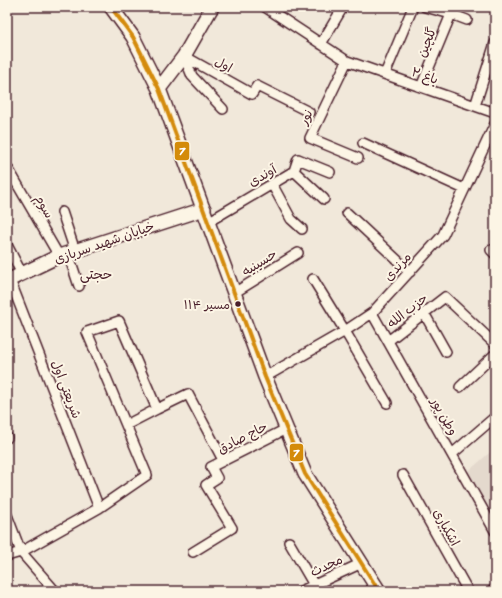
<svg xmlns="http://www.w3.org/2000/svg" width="502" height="598" font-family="Sriracha,'Playpen Sans Arabic',sans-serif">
  <rect width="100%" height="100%" fill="#f1e8da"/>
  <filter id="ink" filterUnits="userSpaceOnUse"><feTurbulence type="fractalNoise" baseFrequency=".025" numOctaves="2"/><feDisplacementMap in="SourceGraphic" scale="8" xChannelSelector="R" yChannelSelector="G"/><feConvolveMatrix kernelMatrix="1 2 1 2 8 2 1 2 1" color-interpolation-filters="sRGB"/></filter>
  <g filter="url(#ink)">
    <path fill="#e4d9cd" d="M495 448V524L464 475Z"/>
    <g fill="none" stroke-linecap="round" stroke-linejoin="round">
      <g stroke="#4a1f2b" stroke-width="12">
        <path id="street" d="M265 7 347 61 495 113
          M425 7 451 14 467 20
          M321 44 343 7
          M184 56 252 94 257 86 309 112
          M184 56 192 76 223 109
          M347 61 310 138 358 158
          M385 74 413 7
          M421 87 454 7
          M475 106 495 43
          M363 143 464 189
          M9 170 59 256
          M294 171 298 159 330 172
          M272 184 291 219 302 229
          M62 212 75 251
          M347 213 410 272
          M208 222 294 171 324 199
          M7 245 22 274
          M491 250 495 254
          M68 253 79 286
          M313 279 345 331 387 403
          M10 280 99 508
          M234 293 298 253
          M372 313 495 531
          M424 313 446 352
          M388 341 445 297 495 344
          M265 377 345 331 372 313 443 235 495 124
          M460 387 495 354
          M126 425 157 409
          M7 437V438
          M452 454 495 417
          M403 475 468 591
          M7 515 21 552 55 591
          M289 542 314 585
          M193 552 232 528 206 485 217 478 211 467 286 429
          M7 556 21 552 99 508 147 475 87 332 119 321 157 409 188 394 223 460
          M301 591 362 563
          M492 591 495 589"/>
      </g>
      <g stroke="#4a1f2b" stroke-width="16">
        <path id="secondary" d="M111 7 133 37 159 89 265 377 305 474 379 591
          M159 89 184 56 212 7
          M7 281 59 256 204 209"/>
      </g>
      <use href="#street" stroke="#fcf5e5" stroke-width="9"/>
      <use href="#secondary" stroke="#fcf5e5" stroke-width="13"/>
      <g stroke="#fcf5e5" stroke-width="7">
        <path id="bus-1" d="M111 7 133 37 159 89 265 377 305 474 379 591"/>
      </g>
      <use href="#bus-1" stroke="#d48b09" stroke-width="4"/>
    </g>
  </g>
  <circle fill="#4a1f2b" stroke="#fcf5e5" stroke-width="1.5" cx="238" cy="304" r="3.5"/>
  <g text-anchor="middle" stroke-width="4" stroke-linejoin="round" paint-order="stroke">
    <g font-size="12" fill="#4a1f2b" stroke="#fcf5e5" text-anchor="end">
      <text x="230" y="309">مسیر ۱۱۴</text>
    </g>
    <g font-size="13" fill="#4a1f2b" stroke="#fcf5e5">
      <text transform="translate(426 42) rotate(-68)" y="5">گلچین</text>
      <text transform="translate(224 64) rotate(29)" y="5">اول</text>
      <text transform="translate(425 75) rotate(19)" y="5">باغ ۲</text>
      <text transform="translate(305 117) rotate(-64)" y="5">نور</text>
      <text transform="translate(262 175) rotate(-30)" y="5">آوندی</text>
      <text transform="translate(45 206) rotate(60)" y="5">سوم</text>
      <text transform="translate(104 242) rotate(-19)" y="5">خیابان شهید سربازی</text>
      <text transform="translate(259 262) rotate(-32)" y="5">حسینیه</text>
      <text transform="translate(397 266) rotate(-48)" y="5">مرندی</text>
      <text transform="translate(407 310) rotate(-38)" y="5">حزب الله</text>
      <text transform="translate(67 389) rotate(69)" y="5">شریعتی اول</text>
      <text transform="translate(445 416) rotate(61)" y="5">وطن پور</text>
      <text transform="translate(242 437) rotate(-27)" y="5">حاج صادق</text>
      <text transform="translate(447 527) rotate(61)" y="5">اشکباری</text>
      <text transform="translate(326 565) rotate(-25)" y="5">محدث</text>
    </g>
    <g font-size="14" fill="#4a1f2b" stroke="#fcf5e5">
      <text x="96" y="279">حجتی</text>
    </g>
  </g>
  <g stroke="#fcf5e5" stroke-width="1.5">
    <rect x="174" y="141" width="16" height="20" rx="4" fill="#d48b09"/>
    <rect x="289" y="443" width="15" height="19" rx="4" fill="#d48b09"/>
  </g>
  <g font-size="11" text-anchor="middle" font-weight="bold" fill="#fff">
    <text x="182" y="155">7</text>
    <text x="296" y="457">7</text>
  </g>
  <rect width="502" height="598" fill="none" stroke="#fcf5e5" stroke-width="24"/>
  <rect x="12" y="12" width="478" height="574" fill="none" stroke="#4a1f2b" stroke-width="1.5" filter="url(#ink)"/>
</svg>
